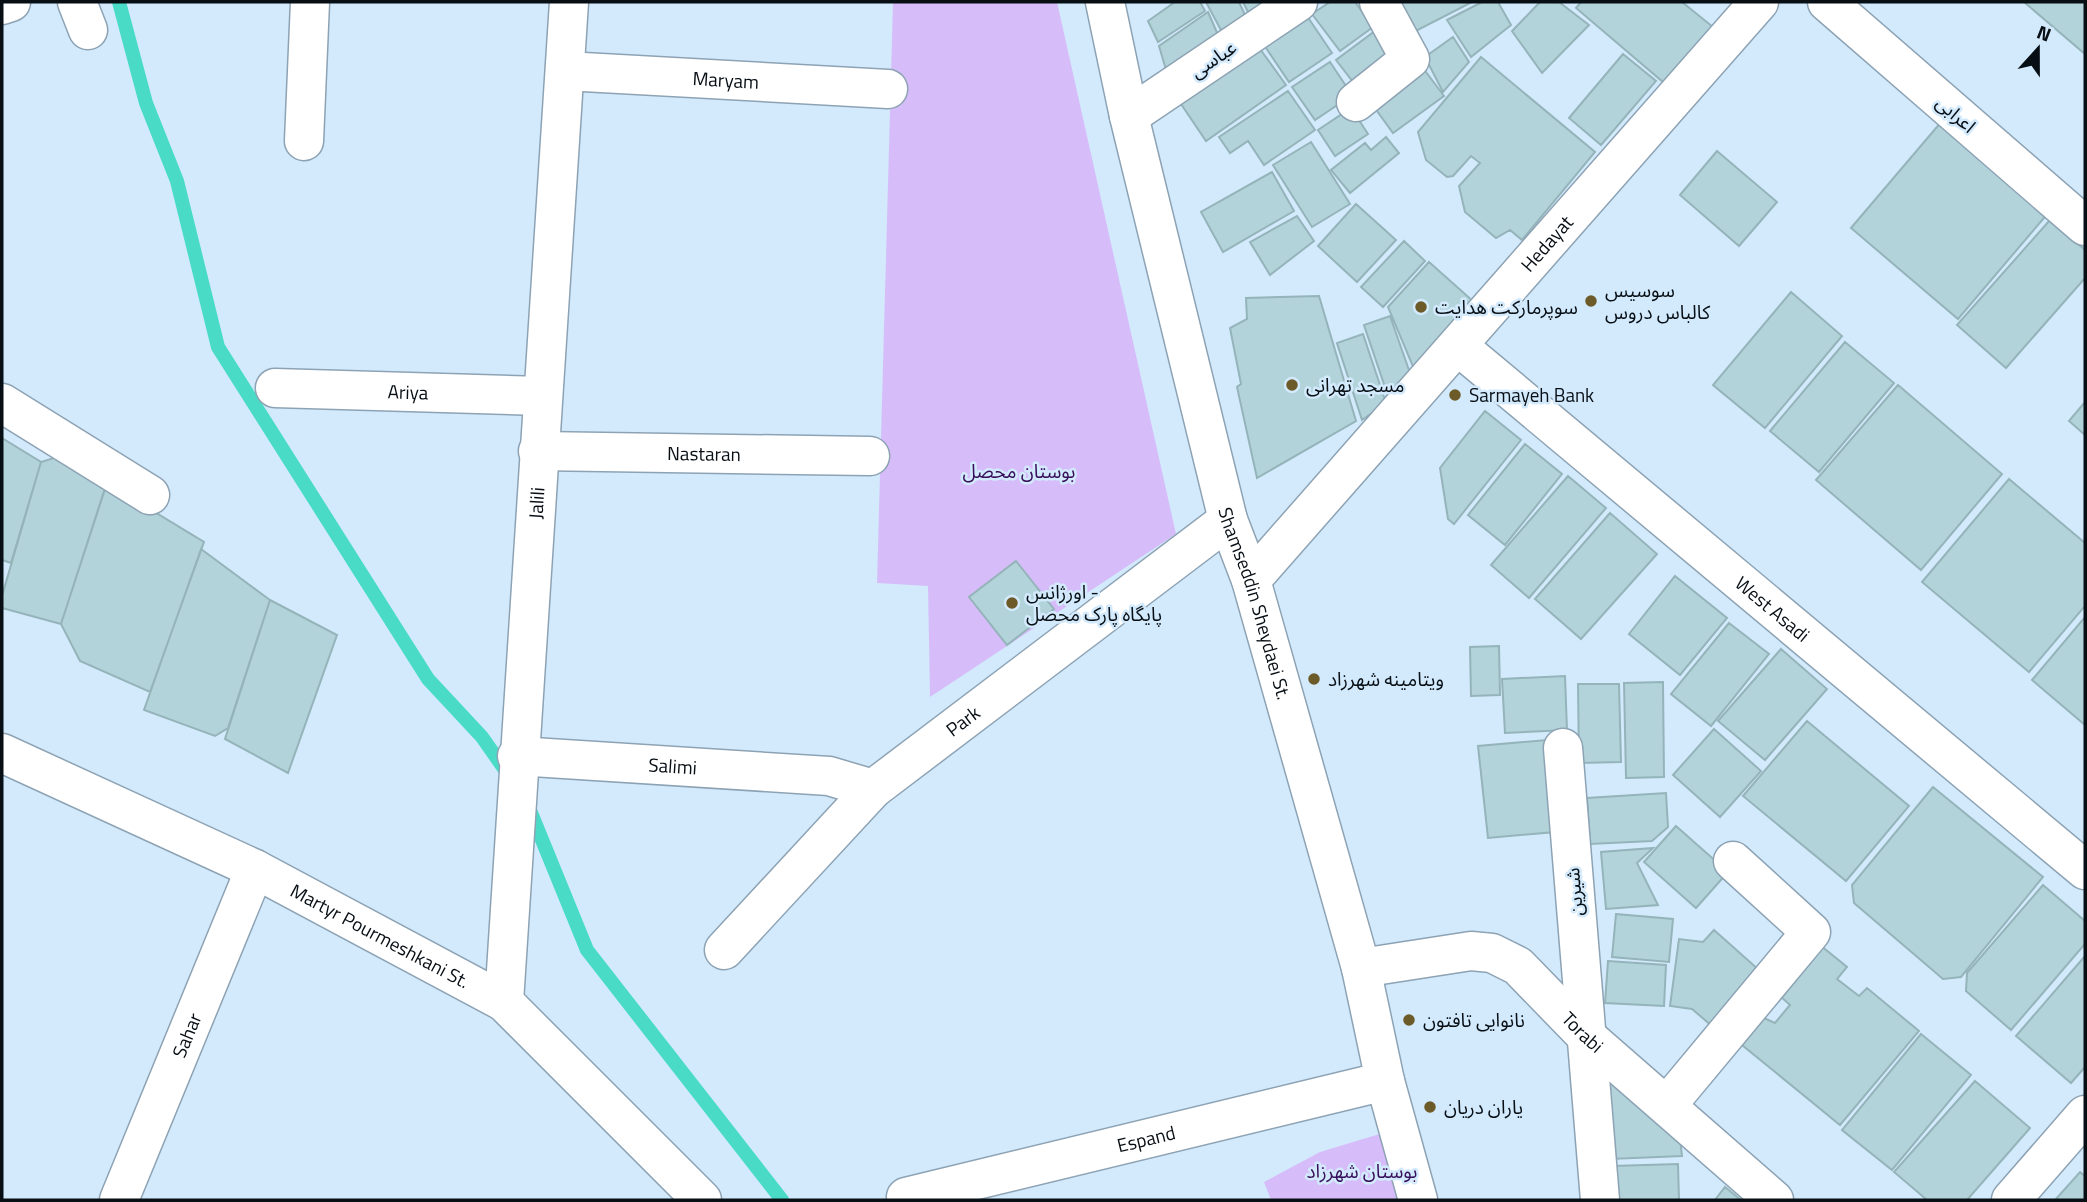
<svg xmlns="http://www.w3.org/2000/svg" width="2087" height="1202" font-family="'Titillium Web','Noto Sans Arabic',sans-serif">
  <rect width="100%" height="100%" fill="#d3eafd"/>
  <path fill="#d6bdf9" d="M893 2H1057L1176 534 930 697 928 586 877 583Z
    M1383 1133 1400 1200H1271L1264 1182 1320 1152Z"/>
  <g fill="none" stroke-linecap="round" stroke-linejoin="round">
    <path stroke="#49dbc6" stroke-width="14" d="M119 2 146 103 177 181 218 347 428 679 482 737 510 777
      M527 803 587 950 782 1200"/>
  </g>
  <path fill="#b3d3da" stroke="#94b4ba" stroke-width="2" d="M1175 2H1200L1205 11 1158 42 1148 21Z
    M1206 2H1239L1245 15 1222 32Z
    M1243 2H1264L1248 12Z
    M1330 2H1355L1373 27 1340 51 1312 14Z
    M1396 2H1472L1412 33Z
    M1482 2H1498L1511 25 1471 57 1447 20Z
    M1540 2H1559L1589 25 1542 73 1512 31Z
    M1581 2H1682L1713 27 1663 82 1576 8Z
    M2024 2H2085V54Z
    M1208 12 1218 35 1166 70 1159 46Z
    M1307 16 1332 53 1289 82 1264 45Z
    M1375 31 1396 58 1357 87 1336 60Z
    M1453 37 1469 62 1443 92 1425 57Z
    M1258 46 1286 85 1206 141 1179 101Z
    M1623 54 1656 81 1601 145 1569 118Z
    M1481 57 1595 152 1522 240 1510 230 1496 238 1465 212 1459 186 1480 163 1471 156 1453 176 1447 177 1426 160 1418 132Z
    M1330 62 1352 95 1315 120 1292 87Z
    M1420 64 1444 96 1393 133 1369 100Z
    M1288 91 1315 130 1264 165 1248 141 1230 153 1219 137Z
    M1351 108 1368 134 1335 156 1318 130Z
    M1942 121 2049 212 1958 319 1851 228Z
    M1386 137 1399 153 1350 193 1331 170 1365 143 1371 150Z
    M1311 142 1350 204 1312 227 1273 165Z
    M1717 151 1777 202 1739 246 1680 195Z
    M1272 172 1294 211 1223 252 1201 212Z
    M1356 204 1396 240 1357 282 1318 246Z
    M1297 216 1314 241 1270 275 1250 242Z
    M2050 220 2085 250V278L2006 368 1957 325Z
    M1404 241 1425 261 1383 307 1361 287Z
    M1429 262 1474 302 1414 369 1388 307Z
    M1791 292 1842 336 1765 428 1713 385Z
    M1319 296 1356 421 1257 478 1237 387 1241 384 1230 328 1247 319 1246 298Z
    M1390 316 1410 373 1389 399 1364 325Z
    M1363 334 1386 403 1362 420 1337 343Z
    M1845 342 1894 383 1819 472 1770 431Z
    M1898 385 2002 474 1921 570 1816 480Z
    M2085 402V435L2069 421Z
    M1485 411 1521 440 1454 524 1448 519 1440 468Z
    M2 438 41 462 11 563 2 560Z
    M1525 444 1562 474 1505 545 1468 515Z
    M57 457 105 488 61 624 2 608V596L41 462Z
    M1568 476 1606 508 1529 598 1491 565Z
    M2009 479 2085 543V606L2029 672 1922 582Z
    M107 483 204 542 150 692 80 661 61 624Z
    M1610 513 1657 554 1581 639 1535 599Z
    M201 549 270 600 228 728 215 736 144 710Z
    M1016 561 1054 609 1007 645 969 597Z
    M1675 576 1727 618 1680 675 1629 634Z
    M270 600 337 635 288 773 225 739Z
    M2085 617V725L2032 680Z
    M1729 623 1769 654 1711 726 1671 694Z
    M1499 646 1500 695 1471 696 1470 647Z
    M1781 649 1827 689 1765 760 1718 721Z
    M1565 676 1567 730 1505 733 1502 679Z
    M1663 682 1664 777 1626 778 1624 683Z
    M1578 684H1619L1621 762 1579 763Z
    M1807 721 1909 806 1846 881 1743 796Z
    M1714 729 1761 771 1720 817 1673 775Z
    M1547 740 1555 832 1488 838 1478 746Z
    M1933 787 2043 877 1961 977 1943 979 1854 903 1852 885Z
    M1666 793 1668 827 1652 841 1590 844 1587 798Z
    M1676 826 1728 872 1696 908 1644 862Z
    M1653 848 1637 863 1658 905 1606 909 1601 852Z
    M2043 885 2085 921V944L2011 1030 1966 991 1967 973Z
    M1616 914 1673 919 1669 962 1612 957Z
    M1714 930 1768 978 1719 1032 1692 1009 1670 1006 1679 939 1703 942Z
    M1820 945 1847 967 1837 979 1859 996 1867 988 1919 1031 1840 1125 1742 1045 1764 1018 1775 1023 1790 1005 1779 995Z
    M2085 956V1067L2071 1083 2016 1036Z
    M1608 961 1666 965 1664 1006 1605 1003Z
    M1921 1034 1971 1075 1892 1170 1842 1130Z
    M1606 1076 1680 1139 1682 1156 1610 1159Z
    M1975 1081 2030 1128 1967 1200H1927L1894 1172Z
    M1678 1164 1679 1200H1613L1612 1166Z
    M2080 1172 2085 1176V1200H2055Z
    M1725 1187 1741 1200H1715Z"/>
  <g fill="none" stroke-linecap="round" stroke-linejoin="round">
    <g stroke="#8da3b4" stroke-width="41">
      <g id="minor">
        <path d="M77 2 88 30"/>
        <path id="s1" d="M1105 2 1129 116 1228 520 1251 580 1361 968 1385 1081 1418 1200"/>
        <path d="M1827 2 2085 226"/>
        <path d="M2 5 11 2"/>
        <path id="s2" d="M565 71 888 89"/>
        <path d="M1356 102 1410 59 1379 2"/>
        <path d="M1129 116 1298 2"/>
        <path d="M304 141 310 2"/>
        <path id="s3" d="M1458 346 2085 870"/>
        <path id="s4" d="M275 388 542 396"/>
        <path d="M2 403 150 495"/>
        <path id="s5" d="M538 451 870 456"/>
        <path id="s6" d="M1251 580 1759 2"/>
        <path d="M1563 748 1600 1200"/>
        <path id="s7" d="M2 753 255 869 504 1002 702 1200"/>
        <path id="s8" d="M517 756 829 776 873 789"/>
        <path id="s9" d="M724 950 873 789 1228 520"/>
        <path id="s10" d="M1361 968 1471 951 1492 953 1518 966 1586 1036 1774 1200"/>
        <path id="s11" d="M504 1002 569 2"/>
        <path d="M1667 1105 1811 932 1733 861"/>
        <path id="s12" d="M906 1197 1385 1081"/>
        <path id="s13" d="M119 1200 255 869"/>
        <path d="M2011 1200 2085 1115"/>
      </g>
    </g>
    <use href="#minor" stroke="#fff" stroke-width="38"/>
  </g>
  <g fill="#6c5a28" stroke="#d3eafd" stroke-width="2.5">
    <circle cx="1591" cy="301" r="7"/>
    <circle cx="1421" cy="307" r="7"/>
    <circle cx="1292" cy="385" r="7"/>
    <circle cx="1455" cy="395" r="7"/>
    <circle cx="1012" cy="603" r="7"/>
    <circle cx="1314" cy="679" r="7"/>
    <circle cx="1409" cy="1020" r="7"/>
    <circle cx="1430" cy="1107" r="7"/>
  </g>
  <g text-anchor="middle" stroke-width="5" stroke-linejoin="round" paint-order="stroke">
    <g font-size="19" fill="#070e14" stroke="#d3eafd">
      <text transform="translate(1213 59) rotate(-34)" y="7">عباسی</text>
      <text dy="7" stroke="none"><textPath href="#s2" startOffset="161">Maryam</textPath></text>
      <text transform="translate(1956 114) rotate(41)" y="7">اعرابی</text>
      <text dy="7" stroke="none"><textPath href="#s6" startOffset="448">Hedayat</textPath></text>
      <text dy="7" stroke="none"><textPath href="#s4" startOffset="133">Ariya</textPath></text>
      <text dy="7" stroke="none"><textPath href="#s5" startOffset="166">Nastaran</textPath></text>
      <text dy="7" stroke="none"><textPath href="#s11" startOffset="500">Jalili</textPath></text>
      <text dy="7" stroke="none"><textPath href="#s1" startOffset="620">Shamseddin Sheydaei St.</textPath></text>
      <text dy="7" stroke="none"><textPath href="#s3" startOffset="410">West Asadi</textPath></text>
      <text dy="7" stroke="none"><textPath href="#s9" startOffset="332">Park</textPath></text>
      <text dy="7" stroke="none"><textPath href="#s8" startOffset="156">Salimi</textPath></text>
      <text transform="translate(1574 892) rotate(-95)" y="7">شیرین</text>
      <text dy="7" stroke="none"><textPath href="#s7" startOffset="420">Martyr Pourmeshkani St.</textPath></text>
      <text dy="7" stroke="none"><textPath href="#s10" startOffset="254">Torabi</textPath></text>
      <text dy="7" stroke="none"><textPath href="#s13" startOffset="178">Sahar</textPath></text>
      <text dy="7" stroke="none"><textPath href="#s12" startOffset="247">Espand</textPath></text>
    </g>
    <g font-size="19" fill="#070e14" stroke="#d3eafd" text-anchor="start">
      <text x="1605" y="297">سوسیس<tspan x="1605" dy="22">کالباس دروس</tspan></text>
      <text x="1435" y="314">سوپرمارکت هدایت</text>
      <text x="1306" y="392">مسجد تهرانی</text>
      <text x="1469" y="402">Sarmayeh Bank</text>
      <text x="1026" y="599">اورژانس -<tspan x="1026" dy="22">پایگاه پارک محصل</tspan></text>
      <text x="1328" y="686">ویتامینه شهرزاد</text>
      <text x="1423" y="1027">نانوایی تافتون</text>
      <text x="1444" y="1114">یاران دریان</text>
    </g>
    <g font-size="19" fill="#370e5a" stroke="#d3eafd">
      <text x="1019" y="478">بوستان محصل</text>
      <text x="1362" y="1178">بوستان شهرزاد</text>
    </g>
  </g>
  <rect width="2087" height="1202" fill="none" stroke="#070e14" stroke-width="7"/>
  <g transform="translate(2038 49) rotate(21)" stroke="#d3eafd" stroke-width="5" paint-order="stroke">
  <path d="M0-5L12 26L0 18L-12 26Z" fill="#070e14"/>
  <text y="-10" font-size="19" font-weight="bold" text-anchor="middle" fill="#070e14">N</text>
  </g>
</svg>
